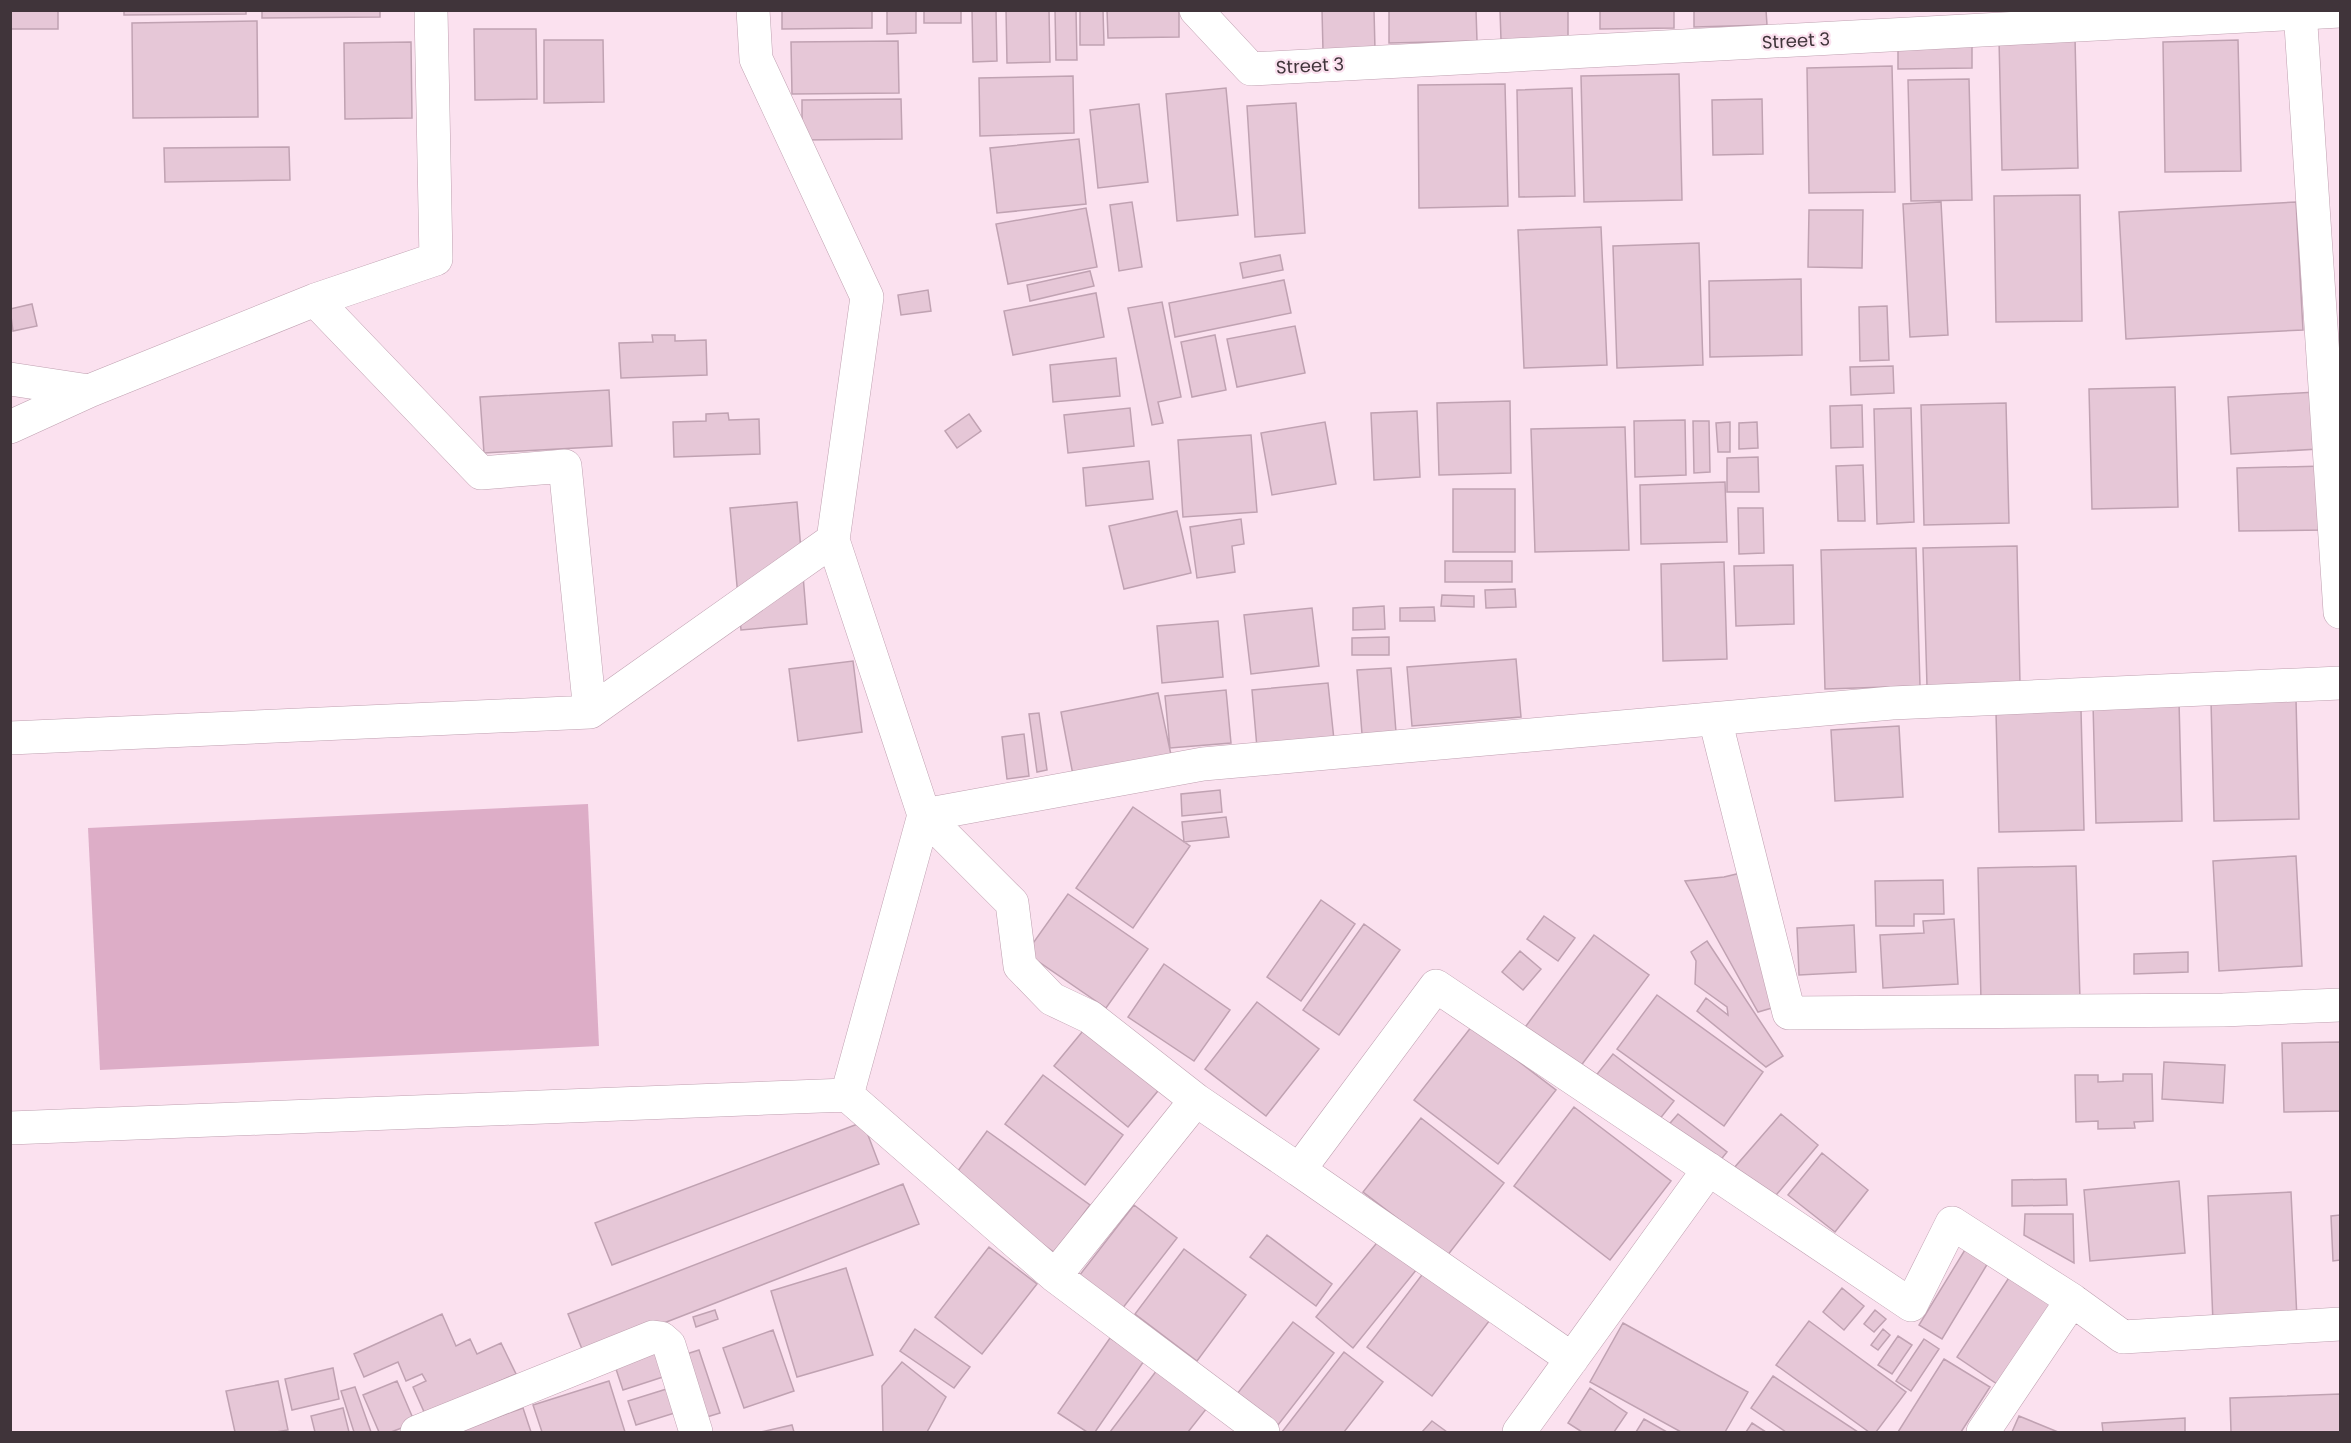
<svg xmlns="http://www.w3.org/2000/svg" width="2351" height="1443" font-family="Poppins,sans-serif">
  <rect width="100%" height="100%" fill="#fbe1ef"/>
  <path fill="#ddadc7" d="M588 804 599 1046 100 1070 88 828Z"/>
  <path fill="#e6c7d7" stroke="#c0a2b2" stroke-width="1.5" d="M10 10H58V29H10Z
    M124 10H246V14L124 15Z
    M262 10H380V17L262 18Z
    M782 10H872V28L782 29Z
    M887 10H916V33L887 34Z
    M924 10H961V23H924Z
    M972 10H996L997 61 973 62Z
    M1006 10H1049L1050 62 1007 63Z
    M1055 10H1076L1077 60H1056Z
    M1080 10H1103L1104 45H1080Z
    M1107 10H1179V37L1108 38Z
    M1322 10H1374L1375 50 1323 51Z
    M1389 10H1476L1477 41 1389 43Z
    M1500 10H1568V38L1501 40Z
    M1600 10H1674V28L1600 29Z
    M1694 10H1766L1767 25 1694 27Z
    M257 21 258 117 133 118 132 23Z
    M474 29H536L537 99 475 100Z
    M2075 38 2078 168 2002 170 1999 39Z
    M1972 39V68L1898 69V40Z
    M544 40H603L604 102 544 103Z
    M2238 40 2241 171 2165 172 2163 42Z
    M898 41 899 93 792 94 791 42Z
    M411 42 412 118 345 119 344 43Z
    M1892 66 1895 192 1809 193 1807 68Z
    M1679 74 1682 200 1584 202 1581 76Z
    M1073 76 1074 133 980 136 979 78Z
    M1969 79 1972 200 1911 201 1908 80Z
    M1505 84 1508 206 1419 208 1418 85Z
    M1226 88 1238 215 1177 221 1166 94Z
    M1572 88 1575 196 1519 197 1517 90Z
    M901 99 902 139 802 140V100Z
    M1762 99 1763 154 1713 155 1712 100Z
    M1296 103 1305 233 1255 237 1247 106Z
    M1139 104 1148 182 1098 188 1090 110Z
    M1079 139 1086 204 997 213 990 148Z
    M289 147 290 180 165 182 164 148Z
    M2080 195 2082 321 1996 322 1994 196Z
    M1132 202 1142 267 1119 271 1110 205Z
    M1941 202 1948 335 1910 337 1903 204Z
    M2296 202 2303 330 2126 339 2119 212Z
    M1086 208 1097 267 1008 284 996 224Z
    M1809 210H1863L1862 268 1808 267Z
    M1601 227 1607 365 1524 368 1518 230Z
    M1699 243 1703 365 1617 368 1613 246Z
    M1280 255 1283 270 1243 278 1240 263Z
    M1090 271 1094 286 1030 301 1027 285Z
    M1801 279 1802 355 1710 357 1709 281Z
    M1284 280 1291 313 1175 337 1169 303Z
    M928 290 931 311 901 315 898 295Z
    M1096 293 1104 337 1013 355 1004 311Z
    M1162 302 1181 397 1158 402 1163 423 1152 425 1128 308Z
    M32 304 37 326 13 331 10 309Z
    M1887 306 1889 360 1860 361 1859 307Z
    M1295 326 1305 373 1237 387 1227 339Z
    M652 335H675V341L706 340 707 375 621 378 619 343 653 342Z
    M1215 335 1226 390 1192 397 1181 342Z
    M1116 358 1120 396 1053 402 1050 365Z
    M1893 366 1894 393 1851 395 1850 367Z
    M2175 387 2178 507 2092 509 2089 389Z
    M609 390 612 446 484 453 480 397Z
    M2316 392 2319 449 2231 454 2228 397Z
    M1510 401 1511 473 1439 475 1437 403Z
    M2006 403 2009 523 1924 525 1921 405Z
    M1862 405 1863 447 1831 448 1830 406Z
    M1130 408 1134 446 1068 453 1064 415Z
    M1911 408 1914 522 1877 524 1874 409Z
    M1417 411 1420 477 1374 480 1371 413Z
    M728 413 729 420 759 419 760 454 674 457 673 422 706 421V414Z
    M969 414 981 431 957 448 945 431Z
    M1685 420 1686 475 1635 477 1634 421Z
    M1693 421H1709L1710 472 1694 473Z
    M1325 422 1336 484 1272 495 1261 433Z
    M1730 422V452H1718L1716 423Z
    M1757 422 1758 448 1739 449V423Z
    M1625 427 1629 550 1535 552 1531 429Z
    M1251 435 1257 512 1183 517 1178 440Z
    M1758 457 1759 492H1727V458Z
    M1149 461 1153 499 1086 506 1083 468Z
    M1863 465 1865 521H1838L1836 466Z
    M2325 466 2326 530 2239 531 2237 468Z
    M1725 482 1727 542 1641 544 1640 485Z
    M1453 489H1515V552H1453Z
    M797 502 807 624 741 630 730 508Z
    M1738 508H1763L1764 553 1739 554Z
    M1177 511 1191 573 1124 589 1109 526Z
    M1241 519 1244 544 1232 546 1235 572 1197 578 1190 527Z
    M2017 546 2020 684 1927 686 1923 548Z
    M1916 548 1920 686 1825 689 1821 550Z
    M1445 561H1512V582H1445Z
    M1724 562 1727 659 1663 661 1661 564Z
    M1793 565 1794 624 1736 626 1734 566Z
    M1515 589 1516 607 1486 608 1485 590Z
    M1442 595 1474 596V607L1441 606Z
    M1384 606 1385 629 1353 630V608Z
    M1434 607 1435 621H1400V608Z
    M1312 608 1319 666 1251 674 1244 615Z
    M1218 621 1223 677 1162 683 1157 626Z
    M1389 637V655H1352V638Z
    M1516 659 1521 717 1412 726 1407 667Z
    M853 661 862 732 798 741 789 669Z
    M1391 668 1396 732 1362 734 1357 670Z
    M1328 683 1334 740 1257 748 1252 690Z
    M1226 690 1231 743 1170 748 1165 696Z
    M1158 693 1171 755 1073 775 1061 712Z
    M2296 699 2299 819 2214 821 2211 701Z
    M2179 701 2182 821 2096 823 2093 703Z
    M2081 710 2084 830 1999 832 1996 712Z
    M1039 713 1047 770 1037 772 1029 714Z
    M1899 726 1903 797 1835 801 1831 730Z
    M1024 734 1029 776 1007 779 1002 737Z
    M1220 790 1222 812 1182 816 1181 794Z
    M1133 807 1190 846 1133 928 1076 888Z
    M1226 817 1229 837 1184 842 1182 822Z
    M2296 856 2302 966 2219 971 2213 861Z
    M2076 866 2080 999 1981 1001 1978 868Z
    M1745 872 1779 1006 1758 1012 1685 881 1724 877Z
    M1943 880 1944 914H1914V926H1876L1875 881Z
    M1068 894 1148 949 1106 1008 1026 953Z
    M1321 900 1355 924 1301 1001 1267 977Z
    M1544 916 1575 938 1558 961 1527 939Z
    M1954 919 1958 984 1883 988 1880 935 1924 933 1923 921Z
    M1364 924 1400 950 1339 1035 1303 1010Z
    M1854 925 1856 972 1799 975 1797 928Z
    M1594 935 1649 975 1577 1071 1523 1030Z
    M1707 941 1783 1056 1766 1067 1697 1011 1706 998 1728 1015 1727 1007 1695 984 1696 961 1691 952Z
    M1520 951 1541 969 1523 990 1502 972Z
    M2188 952V972L2134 974V954Z
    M1164 964 1230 1010 1194 1061 1128 1017Z
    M1657 995 1763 1072 1724 1126 1617 1049Z
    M1257 1002 1319 1049 1266 1116 1205 1069Z
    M1087 1026 1162 1086 1128 1127 1054 1066Z
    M1472 1026 1556 1090 1498 1164 1414 1100Z
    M2340 1042V1111L2284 1112 2282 1043Z
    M1613 1054 1674 1101 1655 1125 1594 1078Z
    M2164 1062 2225 1065 2223 1103 2162 1099Z
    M2123 1074H2152L2153 1121 2134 1122 2135 1128 2098 1129V1121L2076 1122 2075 1075H2098V1082L2123 1081Z
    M1043 1075 1123 1135 1085 1185 1005 1124Z
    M1574 1107 1671 1181 1610 1260 1514 1186Z
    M1678 1114 1727 1152 1715 1167 1665 1129Z
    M1781 1114 1818 1145 1772 1200 1734 1168Z
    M1421 1118 1504 1183 1447 1256 1363 1192Z
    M863 1122 879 1164 612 1265 595 1223Z
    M987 1131 1090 1205 1055 1253 952 1179Z
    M1822 1153 1868 1190 1835 1232 1788 1195Z
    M2066 1179 2067 1205 2012 1206V1180Z
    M2179 1181 2185 1253 2090 1261 2084 1190Z
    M903 1184 919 1224 584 1354 568 1314Z
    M2291 1192 2297 1319 2213 1323 2208 1196Z
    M1134 1205 1177 1238 1122 1309 1079 1276Z
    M2025 1214H2073L2074 1263 2024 1235Z
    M2340 1215V1260L2333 1261 2331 1216Z
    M1267 1235 1332 1284 1316 1306 1250 1257Z
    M1380 1239 1417 1269 1353 1348 1316 1317Z
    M1971 1240 1994 1253 1942 1339 1919 1325Z
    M989 1247 1037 1284 982 1354 935 1317Z
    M1184 1249 1246 1295 1197 1361 1135 1314Z
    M1428 1267 1493 1316 1432 1396 1367 1347Z
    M846 1268 873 1355 797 1377 771 1291Z
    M2014 1270 2057 1297 2000 1386 1957 1357Z
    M1842 1288 1864 1306 1844 1330 1823 1312Z
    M715 1310 718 1319 696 1327 693 1317Z
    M1875 1310 1886 1319 1874 1332 1864 1324Z
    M442 1314 456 1346 470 1339 477 1354 501 1343 516 1374 425 1414 413 1387 426 1381 422 1374 406 1381 398 1362 364 1377 354 1354Z
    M1809 1321 1906 1392 1876 1432H1869L1776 1365Z
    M1293 1322 1334 1353 1278 1425 1237 1394Z
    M1623 1323 1748 1392 1725 1432H1681L1590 1382Z
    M915 1329 970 1367 954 1388 900 1351Z
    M1883 1329 1890 1335 1878 1350 1871 1345Z
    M773 1330 794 1391 744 1408 723 1348Z
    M1898 1336 1912 1345 1892 1374 1878 1365Z
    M1110 1338 1144 1361 1095 1432H1087L1058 1413Z
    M1924 1339 1939 1349 1911 1391 1896 1381Z
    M699 1350 720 1413 697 1420 677 1357Z
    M658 1352 666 1376 623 1390 615 1366Z
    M1344 1352 1383 1382 1344 1432H1282Z
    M1944 1359 1990 1387 1961 1432H1898Z
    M902 1362 946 1397 927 1432H883L882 1386Z
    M333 1368 339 1399 292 1410 285 1379Z
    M1157 1370 1207 1408 1188 1432H1110Z
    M1773 1376 1858 1432H1786L1751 1408Z
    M278 1381 288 1430 276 1432H235L226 1391Z
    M397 1381 415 1423 391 1432H379L363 1395Z
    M609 1381 625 1432H542L533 1405Z
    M355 1387 371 1432H354L341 1391Z
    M673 1387 681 1411 636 1425 628 1401Z
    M1590 1388 1627 1413 1614 1432H1582L1568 1423Z
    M2340 1394V1432H2231L2230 1398Z
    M343 1408 349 1432H315L311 1416Z
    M523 1408 531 1432H461L460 1430Z
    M2019 1416 2058 1432H2012Z
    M2185 1418V1432H2103L2102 1423Z
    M1644 1419 1667 1432H1636Z
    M1432 1421 1447 1432H1422Z
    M1752 1423 1766 1432H1746Z
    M792 1425 794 1432H761Z"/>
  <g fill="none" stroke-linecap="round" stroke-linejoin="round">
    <g stroke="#bfa0b0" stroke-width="34">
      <path id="street" d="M753 10 756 59 867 297 833 540 924 815 847 1095
        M1196 10 1251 69 2340 11
        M10 379 89 391
        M10 427 89 391 315 300
        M590 712 833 540
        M1715 719 1789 1013 2223 1010 2340 1005
        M10 738 590 712 565 466 481 473 315 300 436 259 431 10
        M1196 1100 1299 1170 1436 986 1911 1305 1952 1223 2072 1300 1983 1432
        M10 1128 847 1095 1055 1276 1263 1432
        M1299 1170 1572 1359
        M1055 1276 1196 1100 1090 1017 1052 999 1020 966 1012 903 924 815 1203 764 1892 703 2340 683
        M2072 1300 2123 1337 2340 1324
        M417 1432 653 1337 661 1338 669 1345 696 1432
        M1519 1432 1709 1169"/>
    </g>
    <g stroke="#bfa0b0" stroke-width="34">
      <path id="secondary" d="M2300 10 2340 612"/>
    </g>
    <use href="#street" stroke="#fff" stroke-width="33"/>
    <use href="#secondary" stroke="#fff" stroke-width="33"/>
  </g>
  <g text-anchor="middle" stroke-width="4.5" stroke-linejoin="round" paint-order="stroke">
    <g font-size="18" fill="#40343a" stroke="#fbe1ef">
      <text transform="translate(1796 41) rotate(-3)" y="6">Street 3</text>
      <text transform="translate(1310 66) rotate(-3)" y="6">Street 3</text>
    </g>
  </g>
  <rect width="2351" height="1443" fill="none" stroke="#40343a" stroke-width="24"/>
</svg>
